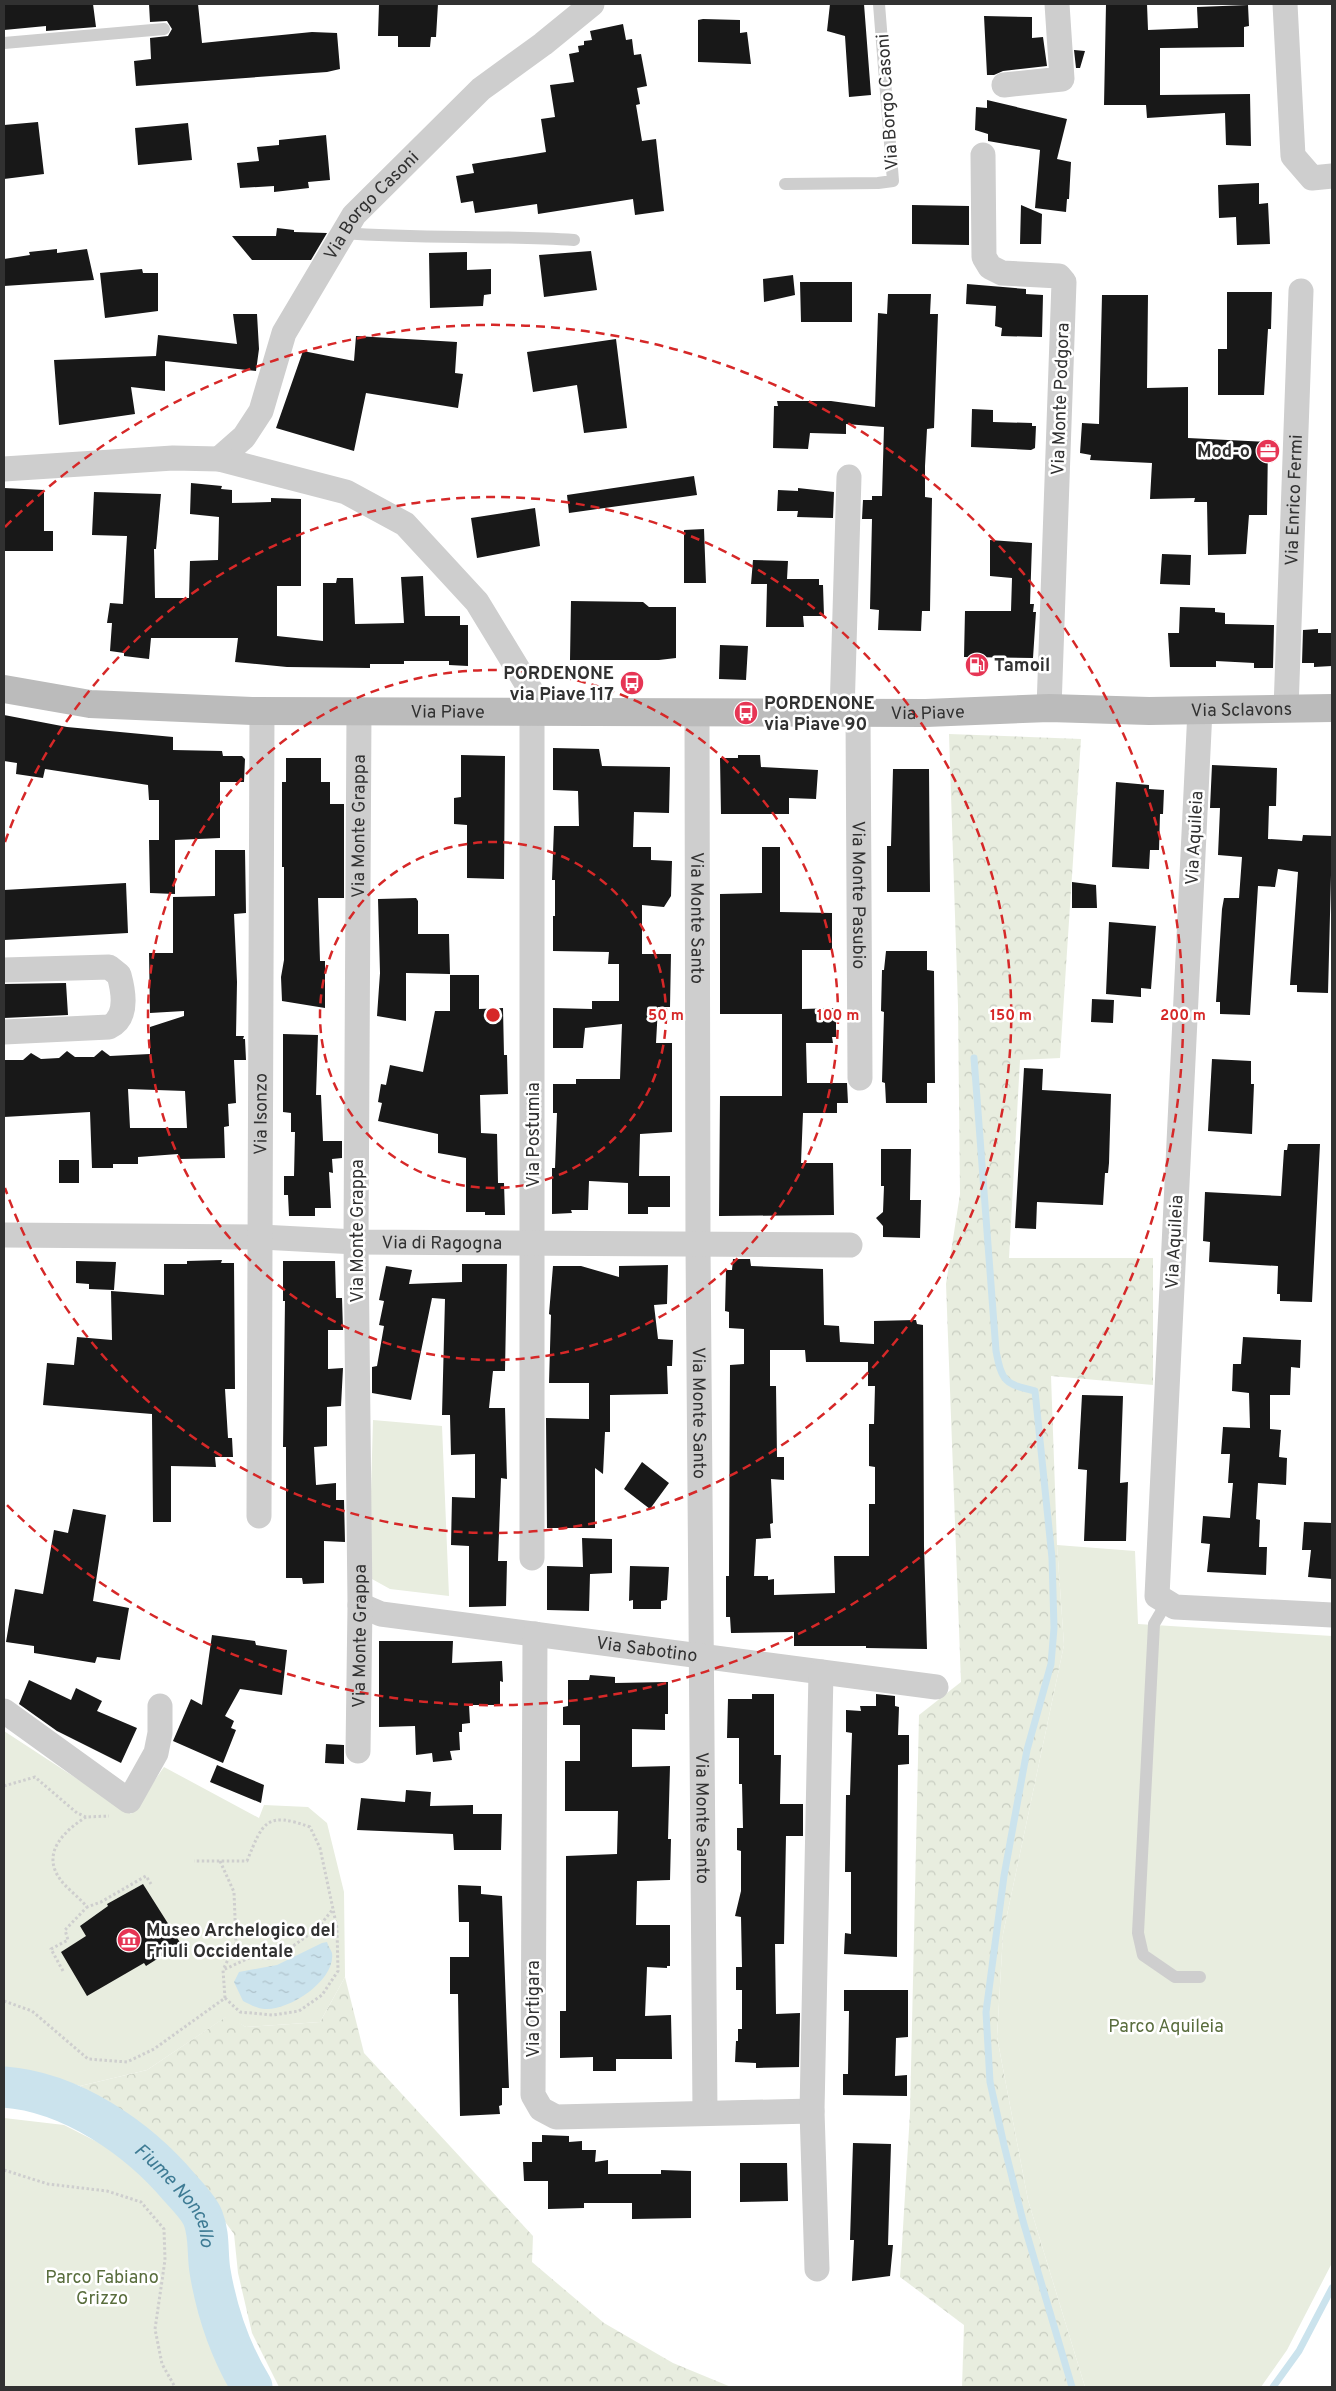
<svg xmlns="http://www.w3.org/2000/svg" width="1336" height="2391" font-family="Overpass,sans-serif">
  <defs>
    <pattern id="forest-crowns" width="20" height="18" patternUnits="userSpaceOnUse" patternTransform="scale(1.25)"><rect width="20" height="18" fill="#e8eddf"/><path d="M2 6a3 3 0 1 1 6 0M12 15a3 3 0 1 1 6 0" fill="none" stroke="#c7ccc0"/></pattern>
    <pattern id="water-ripples" width="26" height="14" patternUnits="userSpaceOnUse" patternTransform="scale(1.25)"><rect width="26" height="14" fill="#cbe3ed"/><path d="M2 4q2-2 4 0t4 0M15 11q2-2 4 0t4 0" fill="none" stroke="#afc3cc"/></pattern>
  </defs>
  <rect width="100%" height="100%" fill="#fff"/>
  <path fill="url(#forest-crowns)" d="M949 734 1081 739 1060 1058 1020 1060 1009 1258H1153V1385L1051 1376 1057 1545 1064 1645 1003 1934 997 2037 1028 2200 1085 2387H962L964 2325 900 2277 910 2113 919 1715 961 1682 946 1284 960 1194 958 1006Z
    M345 1977 364 2053 533 2236 532 2262 604 2323 673 2363 731 2387H279L252 2333 238 2273 234 2234 195 2181 134 2124 80 2086 147 2070 227 2016 246 2027 320 2022Z"/>
  <path fill="#e8eddf" d="M373 1420 442 1426 449 1596 390 1589 372 1579 369 1564Z
    M1057 1545 1135 1551 1138 1624 1332 1636V2263L1287 2350 1261 2387H1085L1028 2200 997 2037 1003 1934 1064 1645Z
    M4 1731 131 1814 164 1767 259 1818 264 1805 308 1807 327 1823 344 1892 345 1977 320 2022 246 2027 226 2017 147 2070 80 2086 25 2070 4 2068Z
    M4 2118 64 2125 119 2153 160 2184 188 2221 198 2261 211 2335 236 2387H4Z"/>
  <path fill="url(#water-ripples)" d="M327 1942C328 1946 331 1950 332 1953 336 1980 289 2011 265 2009 258 2009 249 2004 243 2001L234 1982 239 1972 277 1965 322 1943Z"/>
  <g fill="none" stroke-linecap="round" stroke-linejoin="round">
    <path stroke="#cbe3ed" stroke-width="7" d="M974 1058 996 1351C1002 1382 1005 1384 1035 1391L1052 1558 1054 1628 1051 1664 1027 1750 1004 1876 986 2012 990 2082 1004 2145 1023 2221 1072 2387
      M1273 2387 1299 2351 1332 2288"/>
    <path stroke="#cbe3ed" stroke-width="41" id="s1" d="M4 2087C71 2092 138 2138 180 2188 188 2197 199 2208 203 2218 210 2236 207 2253 210 2271 217 2313 230 2351 252 2387"/>
  </g>
  <path fill="#181818" fill-rule="evenodd" d="M4 4H93L96 27 46 31V26L4 30Z
    M149 4H198L202 43 312 32 337 33 340 69 327 72 136 86 134 61 151 59 150 38 168 36 172 29 167 21 150 22Z
    M379 4H438L436 37H431L430 47H398V36H378Z
    M830 4H864L871 95 849 97 845 36 827 31Z
    M1106 4H1147L1148 30 1198 28 1197 7 1248 5 1249 26 1244 27V47L1160 48V95L1250 94 1251 146 1226 145 1225 113 1147 118 1146 105H1104Z
    M984 16 1032 17V38L1043 37 1047 66 1003 71 994 75H987Z
    M703 19 740 20V33L747 32 751 64 698 62V20Z
    M623 24 626 40 632 39 634 55 641 54 647 86 637 88 640 104 636 105 642 141 656 139 664 211 635 215 633 199 538 214 537 204 475 213 473 201 461 203 456 176 474 173 472 164 546 152 541 119 555 117 550 85 574 82 569 54 579 52 578 46 584 45V41L592 40 590 31Z
    M1074 50 1085 51 1080 68H1076Z
    M987 100 1067 119 1057 159 1071 162 1069 199H1067L1066 212 1035 208 1040 150 988 141V134L975 130 976 107 987 108Z
    M38 122 44 174 4 179V125Z
    M188 123 192 160 138 165 135 128Z
    M326 135 330 180 308 182 309 188 274 192V186L240 188 237 163 259 161 257 147 279 145V140Z
    M1259 183V204L1268 203 1270 244 1237 245 1236 217 1219 218 1218 185Z
    M912 205 969 206V245L912 244Z
    M1021 205 1042 214 1041 244H1020Z
    M277 228 294 230V232L327 233 311 260H252L232 236H276Z
    M57 249V253L87 249 94 280 4 286V259L30 255 29 252Z
    M591 251 597 290 544 297 539 255Z
    M467 252V270L491 269V294L484 295 483 306 430 308 429 253Z
    M142 269 143 273H158V311L105 318 100 273Z
    M793 275 795 295 764 302 763 279Z
    M800 282H852V322H801Z
    M967 284 1026 289V294L1043 295 1042 337 1001 336 1002 328 995 326 996 306 966 304Z
    M1227 292H1272L1271 329H1268L1264 395H1218V349H1227Z
    M888 294H931L930 314H938L934 428 927 429 925 466V497L932 498 930 611H922L921 631 878 630 879 610 870 609 872 519H862L863 500H872V496H882L884 427 846 424V434L810 433 808 449 773 448 774 406H778L777 401H831L875 407 878 313 887 314Z
    M1102 295H1148L1147 388 1188 387V438L1268 442 1267 515H1249L1246 554 1208 555 1207 502H1194L1195 498 1150 499 1152 463 1090 460 1091 455 1080 453 1082 423 1099 424Z
    M233 314H257L259 349 256 371 165 361V391L131 387 135 414 59 425 54 360 156 356 158 335 237 344Z
    M356 336 457 342 455 373 463 374 458 408 366 393 354 451 276 428 303 351 354 361Z
    M616 339 627 428 584 433 577 385 533 392 527 352Z
    M972 409 993 410V422L1032 423V426H1036L1035 448 1031 450 971 447Z
    M694 476 697 495 569 513 567 495Z
    M191 483 222 486 221 489 232 490V503L271 502V498L301 499V586H277V636L323 641V583H336L337 578H353L355 624 404 623 401 577 423 576 425 616H460V625H468V666L449 665V661H404V664H370V668L287 667 235 662 238 638H151L149 659 124 656V653L110 651 112 623H107L110 603 123 604 127 536 92 535 94 492 161 494 156 549H154L155 598H189L190 561 218 560 219 517 190 514Z
    M4 488 44 490V531H53V551H4Z
    M798 488 834 492 833 518 797 517 798 511H777L778 490 798 491Z
    M535 508 540 546 477 558 471 518Z
    M704 529 706 583H684V530Z
    M990 540 1032 543 1030 604H1034L1033 612H1036L1033 658 964 657 965 611H1011L1012 578 990 576Z
    M1162 554 1191 555 1190 585 1160 584Z
    M753 560 788 561 787 579H819V585H823L824 616H803L804 627H766L767 584H751Z
    M571 601 643 602 649 607H676V658L659 660H570Z
    M1180 607 1215 608V612L1225 613V624L1274 625 1273 668H1254V663L1216 661V667H1170L1168 633H1179Z
    M1318 629V633H1332V666L1314 667V663H1302L1303 630Z
    M720 645 748 646 746 680 719 679Z
    M4 715 67 727 173 737V750L222 751 223 756H242L245 759 244 782H220V838L175 840V894L150 893 149 840H159V800H149L148 785 45 769 43 778 16 774 17 763 4 761Z
    M553 748 599 749 602 766 670 767 669 813 634 812 633 847H651V860L672 861 671 896 664 907 642 905V954H671L670 1007H658L656 1043H672V1132L640 1134 639 1176H670V1207H648V1214H628V1183L589 1181 588 1210H571L572 1213 552 1214V1168H555L557 1113H553V1084H576V1079H620L622 1024 585 1028 583 1048H553V1008L592 1009V1001H619V964H608L609 952 553 951V916H555V880H552L554 826H579L578 791 553 790Z
    M461 755 505 756 504 879 467 878V825L454 824V798L461 797Z
    M738 755H760L761 767 818 770 816 799 789 798V814H721L720 758H738Z
    M286 758H321V782H330V804H344V898H318L320 961H325V1008L282 1001 281 977 284 960V867H282V782H286Z
    M1212 765 1277 768 1276 806H1269L1268 839 1302 841 1303 835 1332 836 1328 993 1297 992V985H1290L1298 872 1278 869 1275 887 1258 886 1250 1015 1220 1014V1002H1216L1222 909 1224 898H1239L1242 857 1218 855 1220 808H1210Z
    M893 769H929L930 892H887V846H891Z
    M1116 782 1149 785V789L1164 790 1163 814H1160L1159 850H1150L1149 869 1112 867Z
    M762 847H780V912L832 913V950H802V1009L836 1008V1037H832L833 1043H806L807 1083H847L848 1103H837V1113H803L801 1163H833L834 1215 719 1216 720 1096H782V1014H720V894L762 893Z
    M215 850H245L246 913 234 914 237 982 236 1036H244L243 1039H245L246 1060H234L236 1103 228 1104 229 1126 224 1127 225 1158 179 1159 178 1154 138 1157V1164H113V1168H92L90 1112 4 1117V1060H23L31 1053 41 1059 59 1058 67 1051 75 1057H94L102 1050 110 1056 150 1054V1027L184 1016V1011L150 1013 149 953H173V897L215 896ZM128 1089 185 1091 187 1128H130Z
    M1072 882 1096 885 1097 908H1072Z
    M126 883 128 933 4 940V890Z
    M416 898 418 901V934H449L450 974 406 973V1021L377 1016 380 973 378 899Z
    M1109 922 1156 926 1151 989 1141 988V997L1106 994Z
    M886 951H927V970L934 971 935 1083H927V1103H886L885 1083 882 1082 884 1012 881 1011 882 970H884Z
    M450 975H479V1009L503 1008 504 1055H507L508 1094 480 1095 481 1133 497 1134 498 1183H504L505 1215H485V1212H466V1158L438 1153V1134L378 1121 382 1103 378 1102 381 1084 386 1085 390 1065 423 1072 435 1011H450Z
    M66 983 68 1015 4 1018V984Z
    M1092 999 1114 1000 1113 1023 1091 1022Z
    M283 1034 318 1035 316 1095H321L323 1141H342V1158L332 1159 333 1173 329 1172 331 1208H315V1216H289L288 1195H284V1176H294L295 1132H291V1113L283 1112Z
    M1212 1059 1251 1061V1084H1254L1252 1134 1208 1131Z
    M1024 1068 1043 1069 1042 1090 1111 1094 1109 1163 1108 1173H1105L1103 1205 1037 1202 1036 1229 1015 1228Z
    M1288 1144H1320L1312 1302 1280 1301V1294H1277L1278 1266 1209 1262 1210 1242 1203 1241 1205 1192 1281 1196 1284 1150H1287Z
    M881 1149H911L910 1200H921L920 1238 883 1237V1226L876 1218 883 1212 884 1186H881Z
    M59 1160H79V1183H59Z
    M733 1259H750L751 1266 823 1269 824 1325 839 1326 840 1342 874 1344V1321L916 1320 917 1324 923 1325 924 1546 927 1649 866 1648V1646H794V1632L731 1633 730 1617H726V1576H729L730 1365 744 1364V1329L729 1328V1312L725 1311 726 1270H732ZM770 1350H805L806 1362H868V1386H875L874 1424H869V1466L875 1467V1504H869V1556H834L835 1593 774 1595V1579L768 1580V1576H754L756 1539 771 1538 770 1524 773 1523 771 1479 784 1480V1457H777L776 1386H770Z
    M222 1260 221 1263H234L235 1389H225L228 1438H232L233 1457H215L216 1467 171 1466V1522H153L152 1414 43 1405 47 1363 74 1365 77 1337 112 1340 111 1291 164 1295V1264H187V1261Z
    M76 1261 116 1262 114 1290 89 1289V1284L76 1283Z
    M283 1261H335L336 1298H342L343 1330H328V1369L343 1368 341 1406 327 1407V1446L314 1447 316 1485 336 1483V1500H344L345 1542 324 1541V1583L303 1584 302 1578H286V1447H283L285 1301H283Z
    M462 1264H507L505 1371H493L489 1408H505L507 1479 501 1478 498 1561H507L506 1606 469 1607V1546L451 1545 452 1497 475 1498V1454L451 1455 450 1415H442L445 1299 432 1298 411 1400 372 1393V1367L377 1366 384 1326 379 1325 384 1301 379 1300 386 1266 412 1270 409 1284 462 1282Z
    M668 1265 667 1304 654 1305 658 1339 673 1340 672 1366H667L668 1394 610 1395V1432H605L603 1474 595 1468V1528H547L546 1418 589 1419V1383H549L551 1315 549 1314 553 1266H581L619 1277V1266Z
    M1243 1337 1301 1340 1300 1368 1291 1367 1290 1395H1270V1429L1281 1430 1279 1457 1287 1458 1286 1485 1258 1483 1256 1519 1260 1520 1259 1547H1267L1266 1575 1207 1572 1210 1544 1201 1543 1203 1516 1230 1518 1233 1483H1228L1230 1454H1221L1223 1427 1250 1428 1249 1393 1232 1391 1233 1364H1241Z
    M1082 1395 1123 1396 1120 1483 1128 1482 1126 1541H1084L1087 1470 1078 1469Z
    M642 1462 669 1483 650 1509 624 1489Z
    M73 1509 106 1515 93 1601 129 1608 120 1660 97 1657 95 1663 34 1653V1646L6 1642 15 1589 43 1594 54 1530 68 1533Z
    M1304 1522 1332 1523V1579L1308 1577 1311 1550H1302Z
    M582 1538 612 1539V1573L590 1574 589 1611 547 1610V1566L583 1567Z
    M630 1566 669 1567 667 1600 661 1601V1609H633V1600L629 1601Z
    M212 1635 255 1641 256 1645 287 1650 282 1695 240 1689 225 1716 234 1721 231 1728 236 1730 223 1763 173 1741 191 1699 202 1705Z
    M379 1641H453L452 1663 502 1661 503 1682 500 1681V1705H469L470 1723 462 1724V1732H459L460 1750 450 1751 452 1760 433 1762 432 1753 416 1755 415 1726 379 1727Z
    M590 1675 615 1677V1683L668 1682V1714H665V1730L632 1729V1767L670 1766 668 1839H671L670 1880 637 1881 636 1925H670V1966H667V1968L647 1967 645 2016 671 2015 672 2059H616V2071H593V2057L560 2058V2011H566V1856L617 1854 618 1811H565V1761H580V1725H563V1707L568 1706V1680H589Z
    M29 1680 71 1700 76 1688 102 1701 97 1711 137 1728 121 1763 57 1731 19 1704Z
    M752 1694H774V1755H781L780 1804H803V1836H786L784 1944H775L776 2014 800 2013 799 2067 756 2068V2063L735 2062 736 2041H738V2029H742V1990H736V1967H742L741 1917 735 1916 741 1891V1851L737 1850V1828H743L742 1784H739V1738H727L728 1699H752Z
    M876 1694 895 1696V1706L899 1707 898 1735H909V1764L898 1765 897 1957 844 1954 845 1933 851 1934V1872H845L846 1795H850L852 1733 846 1732V1710L861 1711 860 1706H876Z
    M326 1744 344 1745V1764L325 1763Z
    M217 1765 264 1785 261 1803 210 1782Z
    M406 1790 431 1792 430 1806 473 1805V1814H502L501 1850H454L453 1834 357 1830 361 1798 405 1802Z
    M143 1884 181 1944 146 1966 144 1963 87 1996 61 1952 86 1936 80 1926 108 1906 107 1904Z
    M458 1885 481 1886V1894L502 1896 509 2088H502V2105L499 2106 500 2114 460 2116 458 1994H450V1957H469V1922H459Z
    M844 1990H908V2037L896 2038 895 2076 907 2075V2096L843 2095V2074H848L849 2011H844Z
    M542 2135 569 2136V2142L582 2141V2150H596L595 2162 608 2160V2174H661V2170L691 2171V2218L632 2219V2203H584V2208L548 2209V2181H524L523 2162H532V2142H542Z
    M853 2143 891 2144 888 2245H893L890 2276 852 2281 854 2240H850Z
    M740 2163H787L788 2201 740 2202Z"/>
  <g fill="none" stroke-linecap="round" stroke-linejoin="round">
    <path stroke="#cecece" stroke-width="3" stroke-dasharray="2.5 2.5" stroke-linecap="butt" d="M4 1786 35 1777 77 1813 86 1817 109 1816
      M86 1817C64 1831 41 1853 60 1879 66 1888 79 1897 87 1907L101 1902 146 1876 151 1884
      M220 1861 234 1892 236 1943 223 1970
      M63 1971 51 1949 68 1940 65 1930 87 1907
      M225 1998 240 2012 273 2015 299 2011 322 1995 338 1971 337 1928 333 1909
      M4 2001 32 2011 88 2059 127 2062 154 2049 225 1998 223 1970 249 1958H276L317 1929 333 1909 320 1848 310 1827C266 1811 263 1822 247 1861H194
      M4 2170 48 2184 107 2191 141 2202 164 2229 165 2260 155 2329 162 2364 175 2387"/>
    <path stroke="#cecece" stroke-width="12" d="M4 43 164 29
      M785 184 878 183 893 181 879 4
      M343 233C420 239 497 235 574 240
      M1167 1602 1154 1624 1138 1933 1143 1955 1175 1977H1200"/>
    <g stroke="#cecece" stroke-width="25">
      <path d="M1285 4 1293 156 1312 178 1332 176"/>
      <path d="M1004 85 1062 79 1057 4"/>
      <path d="M983 155 984 257 990 267 1002 273 1059 276 1064 282 1049 708"/>
      <path id="s2" d="M219 459 244 437 261 411 284 333 354 215 481 89 543 44 592 4"/>
      <path d="M4 469 173 458 219 459 346 492 405 524 477 602 544 712"/>
      <path id="s3" d="M1286 709 1301 291"/>
      <path d="M1200 710 1157 1596 1175 1607 1332 1615"/>
      <path d="M532 712V1558"/>
      <path id="s4" d="M697 713 698 1245 705 2113"/>
      <path d="M842 713 849 477"/>
      <path id="s5" d="M858 713 860 1078"/>
      <path d="M4 970 109 967 119 975C124 993 128 1018 109 1027L4 1032"/>
      <path id="s6" d="M4 1235 261 1237 356 1242 850 1245"/>
      <path id="s7" d="M259 1516 262 711"/>
      <path id="s8" d="M360 1605 381 1614 936 1687"/>
      <path d="M535 1634 533 2095 541 2109 556 2117 812 2111"/>
      <path d="M4 1711 129 1801 156 1753 160 1733V1706"/>
      <path id="s9" d="M358 1751 360 1605 356 1242 359 711"/>
      <path d="M817 2269 812 2111 821 1672"/>
    </g>
    <path stroke="#bbb" stroke-width="28" id="s10" d="M4 689 90 704 252 711 926 713 1049 708 1149 711 1332 708"/>
  </g>
  <g fill="none" stroke="#d62828" stroke-width="2.5" stroke-dasharray="9 6">
    <circle cx="493" cy="1015" r="173"/>
    <circle cx="493" cy="1015" r="345"/>
    <path d="M5 842A518 518 0 1 1 5 1188"/>
    <path d="M5 527A690 690 0 1 1 5 1503"/>
  </g>
  <defs>
    <g id="office-disc" transform="scale(1.25)"><circle r="9.5" fill="#e63554" stroke="#fff"/><path d="M-6-3h4V-5.5h4V-3h4V5H-6ZM-1-4.5V-3h2v-1.5ZM-6 0V1H6V0Z" fill="#fff"/></g>
    <g id="fuel-disc" transform="scale(1.25)"><circle r="9.5" fill="#e63554" stroke="#fff"/><path d="M-5.5-6h7V0h2V4h1.3V-2.5L3-4.5l.8-.8L6-3V5H2.5V1h-1V6h-7ZM-4.2-4.7v3.2H.2V-4.7Z" fill="#fff"/></g>
    <g id="bus-disc" transform="scale(1.25)"><circle r="9.5" fill="#e63554" stroke="#fff"/><path d="M-5-6H5V4H4V6H2V4H-2V6H-4V4H-5ZM-3.5-4V0h7V-4ZM-3.5 1.2v1.5H-2V1.2ZM2 1.2v1.5H3.5V1.2Z" fill="#fff"/></g>
    <g id="museum-disc" transform="scale(1.25)"><circle r="9.5" fill="#e63554" stroke="#fff"/><path d="M0-6L6-3V-2H-6V-3ZM-5-1h2V3h-2ZM-1-1h2V3h-2ZM3-1h2V3H3ZM-6 4H6V6H-6Z" fill="#fff"/></g>
  </defs>
  <g fill-rule="evenodd">
    <use href="#office-disc" x="1268" y="451"/>
    <use href="#fuel-disc" x="977" y="665"/>
    <use href="#bus-disc" x="632" y="683"/>
    <use href="#bus-disc" x="746" y="713"/>
    <use href="#museum-disc" x="129" y="1940"/>
  </g>
  <g text-anchor="middle" stroke-width="5" stroke-linejoin="round" paint-order="stroke">
    <g font-size="18" fill="#313131" stroke="#fff">
      <text transform="translate(887 102) rotate(-94)" y="6">Via Borgo Casoni</text>
      <text dy="6" stroke="none"><textPath href="#s2" startOffset="301">Via Borgo Casoni</textPath></text>
      <text transform="translate(1060 399) rotate(-88)" y="6">Via Monte Podgora</text>
      <text dy="6" stroke="none"><textPath href="#s3" startOffset="209">Via Enrico Fermi</textPath></text>
      <text dy="6" stroke="none"><textPath href="#s10" startOffset="1239">Via Sclavons</textPath></text>
      <text dy="6" stroke="none"><textPath href="#s10" startOffset="445">Via Piave</textPath></text>
      <text dy="6" stroke="none"><textPath href="#s10" startOffset="925">Via Piave</textPath></text>
      <text dy="6" stroke="none"><textPath href="#s9" startOffset="925">Via Monte Grappa</textPath></text>
      <text transform="translate(1194 838) rotate(-87)" y="6">Via Aquileia</text>
      <text dy="6" stroke="none"><textPath href="#s5" startOffset="182">Via Monte Pasubio</textPath></text>
      <text dy="6" stroke="none"><textPath href="#s4" startOffset="205">Via Monte Santo</textPath></text>
      <text dy="6" stroke="none"><textPath href="#s7" startOffset="402">Via Isonzo</textPath></text>
      <text transform="translate(533 1135) rotate(-90)" y="6">Via Postumia</text>
      <text transform="translate(357 1231) rotate(-90)" y="6">Via Monte Grappa</text>
      <text transform="translate(1174 1242) rotate(-87)" y="6">Via Aquileia</text>
      <text dy="6" stroke="none"><textPath href="#s6" startOffset="438">Via di Ragogna</textPath></text>
      <text dy="6" stroke="none"><textPath href="#s4" startOffset="700">Via Monte Santo</textPath></text>
      <text dy="6" stroke="none"><textPath href="#s9" startOffset="115">Via Monte Grappa</textPath></text>
      <text dy="6" stroke="none"><textPath href="#s8" startOffset="291">Via Sabotino</textPath></text>
      <text dy="6" stroke="none"><textPath href="#s4" startOffset="1105">Via Monte Santo</textPath></text>
      <text transform="translate(533 2009) rotate(-90)" y="6">Via Ortigara</text>
    </g>
    <g font-size="18" font-weight="bold" fill="#313131" stroke="#fff" text-anchor="start">
      <text x="1250" y="457" text-anchor="end">Mod-o</text>
      <text x="994" y="671">Tamoil</text>
      <text x="614" y="679" text-anchor="end">PORDENONE<tspan x="614" dy="21">via Piave 117</tspan></text>
      <text x="764" y="709">PORDENONE<tspan x="764" dy="21">via Piave 90</tspan></text>
      <text x="146" y="1936">Museo Archelogico del<tspan x="146" dy="21">Friuli Occidentale</tspan></text>
    </g>
    <g font-size="18" fill="#596d3d" stroke="#fff">
      <text x="1166" y="2032">Parco Aquileia</text>
      <text x="102" y="2283">Parco Fabiano<tspan x="102" dy="21">Grizzo</tspan></text>
    </g>
    <g font-size="19" font-style="italic" fill="#3e7b94" stroke="#fff">
      <text dy="7" stroke="none"><textPath href="#s1" startOffset="212">Fiume Noncello</textPath></text>
    </g>
  </g>
  <circle cx="493" cy="1015" r="8" fill="#d62828" stroke="#fff" stroke-width="2.5"/>
  <g font-size="15" text-anchor="middle" font-weight="bold" fill="#d62828" stroke="#fff" stroke-width="5" stroke-linejoin="round" paint-order="stroke">
    <text x="666" y="1020">50 m</text>
    <text x="838" y="1020">100 m</text>
    <text x="1011" y="1020">150 m</text>
    <text x="1183" y="1020">200 m</text>
  </g>
  <rect width="1336" height="2391" fill="none" stroke="#313131" stroke-width="10"/>
</svg>
